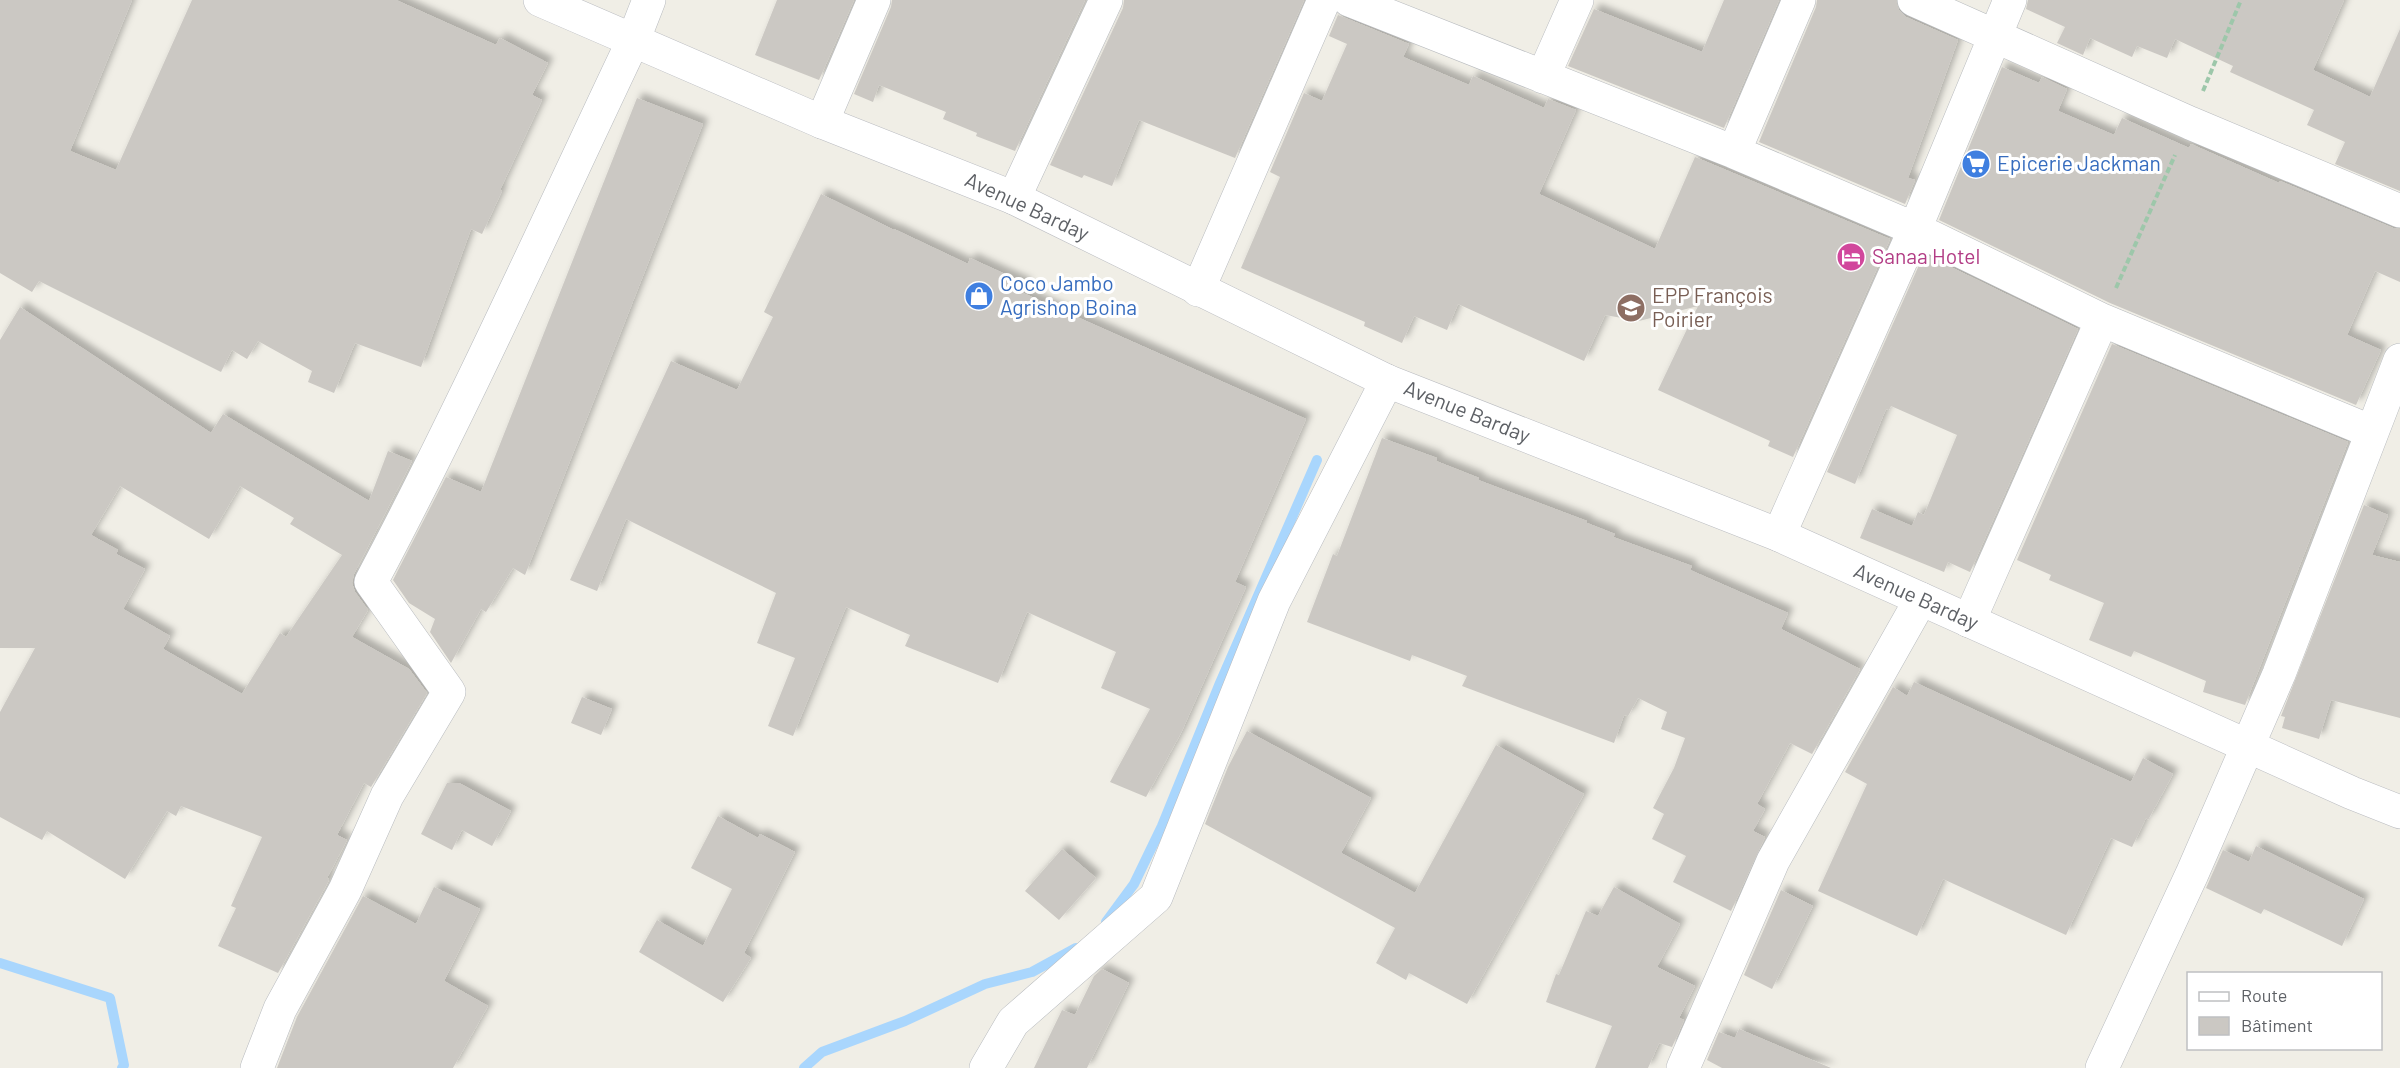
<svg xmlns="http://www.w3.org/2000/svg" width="2400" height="1068" font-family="Barlow,sans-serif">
  <defs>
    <filter id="shadow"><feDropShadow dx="5.5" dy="-5.5" stdDeviation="3" flood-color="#0004"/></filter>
  </defs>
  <rect width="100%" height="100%" fill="#f0eee6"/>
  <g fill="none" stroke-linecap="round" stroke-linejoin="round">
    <path stroke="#a9d6fd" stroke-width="10" d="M1106 922 1134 884 1162 826 1220 683 1317 460
      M0 963 110 998 124 1065 122 1068
      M804 1068 822 1052 905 1021 985 984 1032 972 1076 948"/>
  </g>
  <path fill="#cbc8c3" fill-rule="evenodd" filter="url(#shadow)" d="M0 0H132L70 151 116 170 192 0H396L496 45 500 38 548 63 532 95 542 100 500 190 502 191 482 234 471 229 421 367 355 343 334 393 308 382 312 371 258 341 247 359 232 350 221 372 39 281 32 292 0 273Z
    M777 0H854L819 80 755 55Z
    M892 0H1085L1015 151 976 136 977 133 943 119 946 112 879 85 873 102 854 94 891 7Z
    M1124 0H1304L1235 158 1139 120 1112 186 1084 175 1082 178 1050 165 1123 8Z
    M1724 0H1779L1724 128 1568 66 1594 9 1702 52Z
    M1817 0H1896L1899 10 1906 17 1958 40 1908 178 1915 180 1905 204 1759 142 1816 7Z
    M2028 0H2344L2313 70 2370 97 2400 29V191L2335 164 2345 142 2307 125 2314 110 2230 72 2233 66 2175 39 2167 58 2137 46 2132 57 2090 38 2083 55 2057 43 2065 27 2026 9Z
    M1338 15 1409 44 1403 57 1469 85 1473 76 1544 108 1548 99 1576 110 1539 194 1655 249 1695 157 1890 239 1793 457 1768 446 1770 441 1658 390 1698 306 1639 321 1605 315 1584 361 1458 304 1447 330 1414 316 1402 343 1364 326 1365 322 1241 268 1280 177 1270 172 1304 93 1322 101 1347 44 1329 36Z
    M2002 67 2039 83 2042 77 2067 89 2058 111 2114 135 2122 118 2189 148 2191 144 2279 183 2280 181 2393 228 2400 229V282L2375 271 2347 335 2381 350 2356 405 2110 303 1939 220Z
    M637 98 703 124 525 575 513 568 486 612 481 609 451 663 430 632 435 619 409 603 393 580 446 477 481 492Z
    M821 194 894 230V229L968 264 970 258 1027 284 1023 293 1306 419 1235 582 1246 587 1181 733 1146 797 1110 782 1150 709 1101 688 1116 652 1027 612 998 683 905 646 910 635 846 607 793 736 768 726 795 658 757 643 776 593 626 519 597 591 570 580 671 361 737 390 773 317 764 312Z
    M1924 254 2078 329 1970 572 1948 562 1944 572 1860 538 1872 509 1912 526 1918 512 1924 515 1957 435 1891 406 1889 410 1886 409 1855 484 1827 472Z
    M20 307 211 433 223 414 369 501 388 451 412 461 354 574 352 583 355 592 368 610 352 637 409 669 427 693 371 787 364 783 337 835 347 840 327 878 329 879 328 882 278 973 218 946 236 908 231 906 262 837 181 806 176 816 167 811 125 879 47 831 42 840 0 817V712L35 648H0V340ZM120 486 209 539 240 486 294 518 290 524 342 555 286 637 280 633 242 694 163 649 170 636 123 609 145 569 116 554 118 550 91 535Z
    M2112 344 2348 442 2245 705 2203 692 2206 681 2134 651 2131 657 2089 640 2104 603 2049 580 2051 575 2017 560Z
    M1382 438 1437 458 1436 461 1479 478 1478 480 1587 521V523L1615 534 1613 537 1692 566 1690 570 1788 613 1781 629 1860 669 1812 754 1790 743 1757 804 1765 809 1753 831 1765 837 1731 911 1673 882 1686 856 1652 839 1664 814 1653 808 1674 768 1685 738 1661 729 1667 712 1638 698 1628 716 1624 715 1614 743 1462 686 1467 676 1412 655 1410 661 1307 622 1333 554 1337 556Z
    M2364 505 2388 515 2372 555 2400 562V718L2331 700 2319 739 2282 728 2285 717 2281 716Z
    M1914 682 2131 782 2143 758 2173 774 2148 820 2146 818 2132 847 2111 838 2066 935 1943 879 1917 936 1818 891 1867 784 1845 772 1893 687 1907 696Z
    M582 697 612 709 601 735 571 723Z
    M1247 731 1371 798 1341 853 1415 893 1496 745 1584 794 1467 1004 1409 973 1406 980 1376 963 1395 928 1205 824 1228 767Z
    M447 783H459L511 811 492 846 462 830 452 850 421 834Z
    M718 816 758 838 760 834 795 852 744 953 751 958 723 1002 639 952 657 920 703 946 732 889 691 868Z
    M2256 846 2364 899 2342 946 2264 909 2261 914 2206 888 2223 850 2249 862Z
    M1062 849 1096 878 1059 920 1025 891Z
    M434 887 480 909 444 981 488 1006 453 1068H277L297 1017 363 896 416 924Z
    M1614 887 1680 924 1657 967 1695 986 1679 1018 1684 1020 1672 1047 1659 1043 1648 1068H1595L1612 1026 1546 1002 1556 974 1559 975 1586 911 1598 916Z
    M1781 890 1813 906 1772 989 1744 975Z
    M1102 969 1129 983 1087 1068H1034L1062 1010 1075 1015 1094 976Z
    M1739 1029 1831 1068H1722L1707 1060 1719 1032 1735 1038Z"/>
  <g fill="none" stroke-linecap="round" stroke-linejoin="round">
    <g stroke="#b8bbbf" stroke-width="34">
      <path id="street" d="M1349 0 1734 152 1915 229 2102 320 2372 432
        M1914 0 2190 123 2400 211
        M1543 77 1577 0
        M822 122 874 0
        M1734 152 1799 0
        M1014 198 1106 0
        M1198 290 1324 0
        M1779 535 1915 229 2010 0
        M1969 621 2102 320
        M257 1068 280 1009 345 890 387 796 449 692 371 582C465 405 547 222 633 41L649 0
        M986 1068 1013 1022 1156 897 1274 601 1387 381
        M1683 1068 1773 861 1921 599
        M2102 1068 2192 874 2279 674 2400 360"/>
    </g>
    <g stroke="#babcc1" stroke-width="34">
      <path id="secondary" d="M540 0 822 122 1014 198 1387 381 1779 535 2352 793 2400 812"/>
    </g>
    <path stroke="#9dc7aa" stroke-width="4" stroke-dasharray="6 3" stroke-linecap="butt" d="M2203 91 2241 0
      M2116 288 2175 155"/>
    <use href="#street" stroke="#fff" stroke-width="33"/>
    <use href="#secondary" stroke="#fff" stroke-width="33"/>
  </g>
  <defs>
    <g id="supermarket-disc" transform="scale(1.5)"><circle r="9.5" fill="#3f7fe0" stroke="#fff"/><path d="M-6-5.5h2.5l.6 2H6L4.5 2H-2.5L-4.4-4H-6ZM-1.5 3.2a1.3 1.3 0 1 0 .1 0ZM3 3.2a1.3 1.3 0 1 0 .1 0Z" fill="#fff"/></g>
    <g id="hotel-disc" transform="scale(1.5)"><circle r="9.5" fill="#d1479c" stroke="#fff"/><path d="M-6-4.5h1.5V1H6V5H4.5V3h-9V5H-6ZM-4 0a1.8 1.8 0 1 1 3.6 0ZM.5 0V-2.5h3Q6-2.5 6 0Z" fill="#fff"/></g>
    <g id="shop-disc" transform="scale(1.5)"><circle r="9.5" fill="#3f7fe0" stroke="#fff"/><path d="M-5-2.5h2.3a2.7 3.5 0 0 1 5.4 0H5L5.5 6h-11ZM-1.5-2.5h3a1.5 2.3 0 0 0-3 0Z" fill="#fff"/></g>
    <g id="school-disc" transform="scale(1.5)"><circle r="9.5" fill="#8d6e63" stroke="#fff"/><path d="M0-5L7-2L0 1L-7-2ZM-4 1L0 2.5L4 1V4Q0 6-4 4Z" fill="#fff"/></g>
  </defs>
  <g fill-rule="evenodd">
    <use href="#supermarket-disc" x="1976" y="164"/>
    <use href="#hotel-disc" x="1851" y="257"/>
    <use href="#shop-disc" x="979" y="296"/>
    <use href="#school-disc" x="1631" y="308"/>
  </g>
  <g text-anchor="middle" stroke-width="6" stroke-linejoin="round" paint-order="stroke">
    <g font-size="21" fill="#366cbe" stroke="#fff" text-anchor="start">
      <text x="1997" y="171">Epicerie Jackman</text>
      <text x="1000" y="291">Coco Jambo<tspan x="1000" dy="24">Agrishop Boina</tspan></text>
    </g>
    <g font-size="21" fill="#5e6166" stroke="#fff">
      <text transform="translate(1027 207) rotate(25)" y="7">Avenue Barday</text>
      <text transform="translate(1467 412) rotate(22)" y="7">Avenue Barday</text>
      <text transform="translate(1916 597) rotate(24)" y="7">Avenue Barday</text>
    </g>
    <g font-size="21" fill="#b23c85" stroke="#fff" text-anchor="start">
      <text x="1872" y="264">Sanaa Hotel</text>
    </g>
    <g font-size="21" fill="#785e54" stroke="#fff" text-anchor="start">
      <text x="1652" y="303">EPP François<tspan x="1652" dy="24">Poirier</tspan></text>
    </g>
  </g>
  <rect x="2187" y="972" width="195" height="78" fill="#ffffff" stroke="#bfc0c2" stroke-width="1.5"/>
  <rect x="2199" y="992" width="30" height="9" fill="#ffffff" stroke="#bfc0c2" stroke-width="1.5"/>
  <text x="2241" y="1002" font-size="18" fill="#5e6166">Route</text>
  <rect x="2199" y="1017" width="30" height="18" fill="#cbc8c3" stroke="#bfc0c2" stroke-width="1.5"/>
  <text x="2241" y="1032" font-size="18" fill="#5e6166">Bâtiment</text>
</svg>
